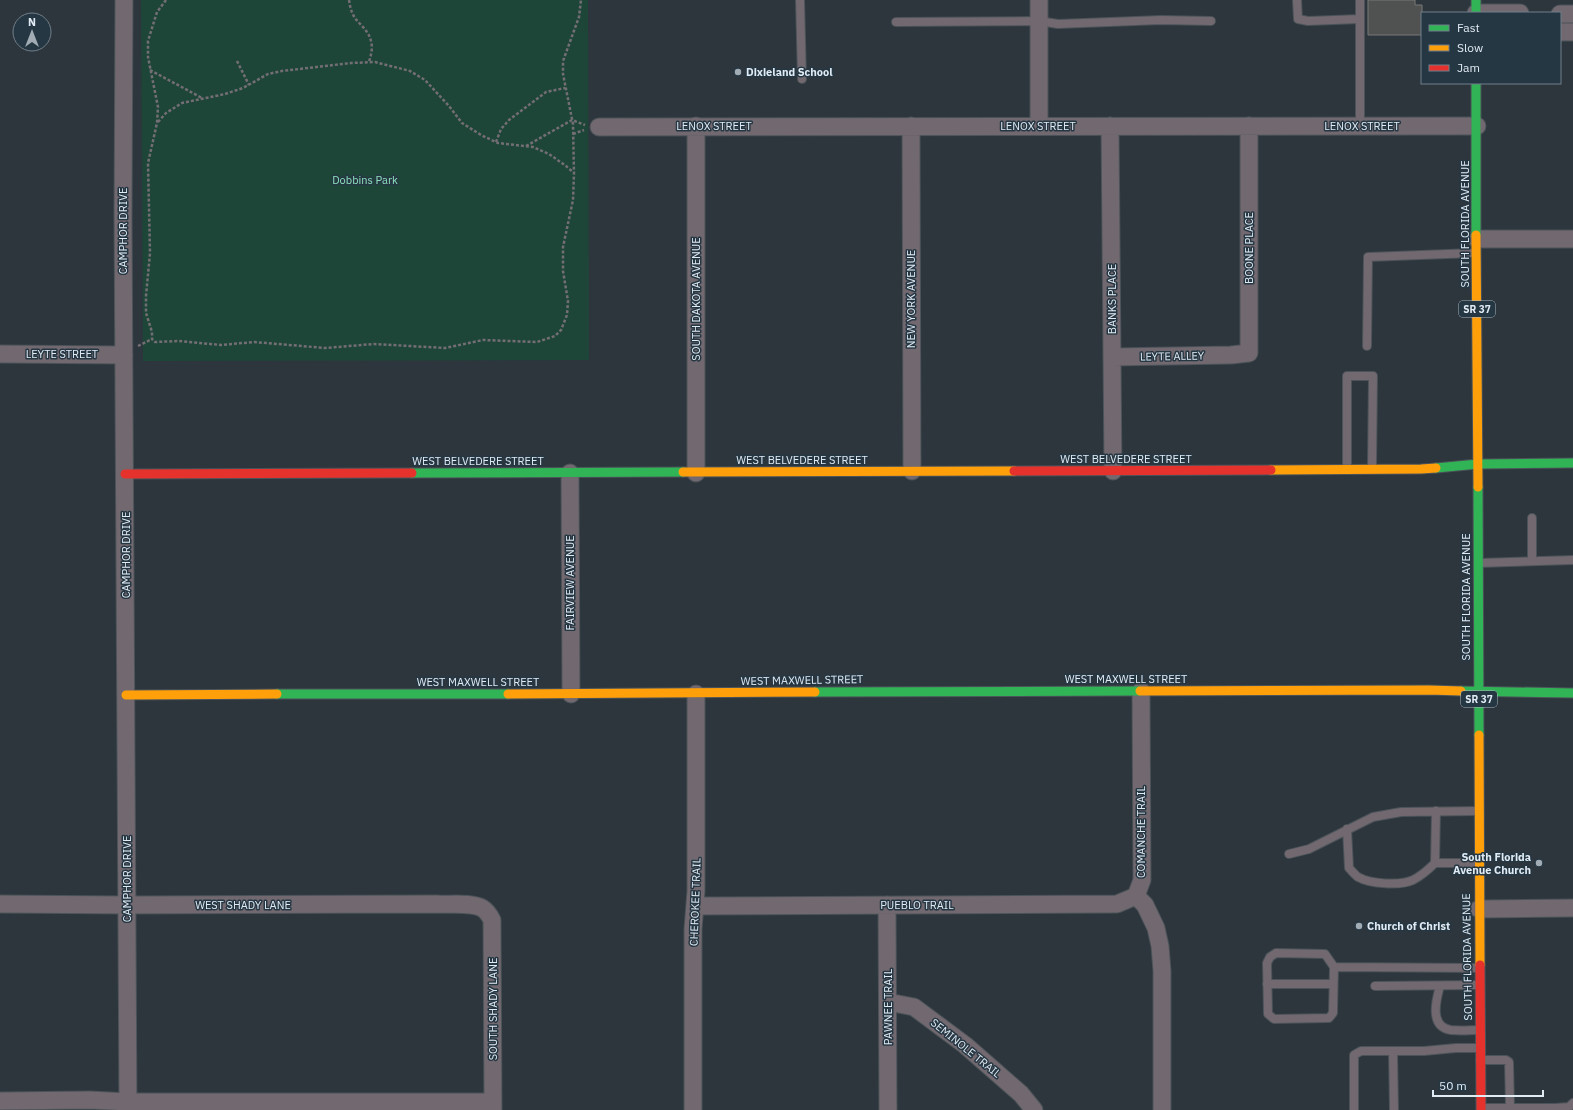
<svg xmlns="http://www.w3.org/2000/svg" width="1573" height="1110" font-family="'IBM Plex Sans',sans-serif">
  <rect width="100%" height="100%" fill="#2d363d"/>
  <path fill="#1e4638" d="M141 0H588L589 360 143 361Z"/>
  <path fill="#505151" stroke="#787878" d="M1368 0H1415V5H1422V35H1368Z"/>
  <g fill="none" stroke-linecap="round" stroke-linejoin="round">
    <g stroke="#4b5359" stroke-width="10">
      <path id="lane" d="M800 0 802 79
        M1297 0 1298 19 1308 21 1360 19
        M1360 0V126
        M896 22 1039 21 1058 24 1161 20 1211 21
        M1367 346 1368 257 1474 253
        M1347 469V376H1373L1372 468
        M1532 518V561
        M1479 563 1573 560
        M1347 829 1349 868C1352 871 1355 875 1358 877 1370 884 1400 886 1413 880 1421 876 1428 870 1435 863H1478
        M1289 854 1309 849 1373 817 1401 812 1478 811
        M1435 863 1436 811
        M1276 953 1325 954 1334 967 1333 1013 1329 1018 1274 1019 1268 1014 1267 963 1270 957Z
        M1334 967 1479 968
        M1267 984H1333
        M1375 986 1479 985
        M1440 986C1436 1000 1429 1027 1451 1030 1460 1031 1470 1030 1479 1030
        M1393 1051 1394 1110
        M1480 1060H1506L1509 1062 1510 1108
        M1481 1108H1555V1110
        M1555 1108 1569 1107 1573 1103
        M1354 1110V1055L1361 1051H1424L1456 1048H1480"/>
    </g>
    <g stroke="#4b5359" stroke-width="19">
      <path id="street" d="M124 0 123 216 128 1110
        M1476 13H1520
        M1560 14H1573
        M1560 32H1573
        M696 126V473
        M911 126 912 471
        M1039 126V0
        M1110 126 1113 471
        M599 127 1477 126
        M1477 239H1573
        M0 354 124 355
        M1112 357 1231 355 1249 353V126
        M570 473 571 694
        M1136 896 1145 905 1156 928 1160 946 1162 971V1110
        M1136 896 1142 880 1141 691
        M0 904 126 905 437 904C449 905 472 902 482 908 487 911 490 916 492 920L493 1110
        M887 905 888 1110
        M696 906 1117 904 1136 896
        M1479 909 1573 908
        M888 1002 914 1007 965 1045 1021 1094 1034 1110
        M0 1101 90 1100 129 1102H493
        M693 1110V929L696 891V694"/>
    </g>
    <g stroke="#4b5359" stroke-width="11">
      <path id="fast" d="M1476 0V13
        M1476 83V235
        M1436 468 1478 464 1573 463
        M412 473 683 472
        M1478 487 1479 735
        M1461 691 1573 693
        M815 692 1140 691
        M277 694H508"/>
    </g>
    <g stroke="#4b5359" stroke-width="11">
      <path id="slow" d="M1476 235 1478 487
        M1271 470 1421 469 1436 468
        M683 472 1014 471
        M1140 691 1429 690 1461 691
        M508 694 815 692
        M126 695 277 694
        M1479 735 1480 965"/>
    </g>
    <g stroke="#4b5359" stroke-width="11">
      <path id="jam" d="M1014 471 1271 470
        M125 474 412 473
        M1480 965 1481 1110"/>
    </g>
    <path stroke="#736e74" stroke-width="2.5" stroke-dasharray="3 2" stroke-linecap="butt" d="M166 0 157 12 148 41V57L158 107 157 123 148 163 150 253 146 296V313L152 332V339L155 342 179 341 221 345 254 342 325 348 374 344 445 348 483 340 537 342 555 336 561 330 567 315 568 301 563 271V247L573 200 574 174 573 124 563 74V61L579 17 581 0
      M349 0C350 6 351 12 355 18 360 25 369 31 371 41 373 48 371 55 369 62
      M237 61 249 85
      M150 70 202 98
      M158 122 166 113 182 103 225 94 243 88 268 74 282 71 351 63 375 62 410 71 425 80 449 106 462 123 481 135 498 143 533 147 549 154 566 166 574 173
      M573 134 584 130
      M496 142 501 129 509 120 546 92 565 88
      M526 146 572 120 585 125
      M138 346 152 339"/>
    <use href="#lane" stroke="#71696f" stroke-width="8"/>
    <use href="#street" stroke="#71696f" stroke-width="17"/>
    <use href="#fast" stroke="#30b455" stroke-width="9"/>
    <use href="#slow" stroke="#ff9f0a" stroke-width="9"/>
    <use href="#jam" stroke="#e5322d" stroke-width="9"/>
  </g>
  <g fill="#a2acb4" stroke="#263744" stroke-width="1.5">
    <circle cx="738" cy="72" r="4"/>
    <circle cx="1539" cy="863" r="4"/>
    <circle cx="1359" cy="926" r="4"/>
  </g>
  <g text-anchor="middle" stroke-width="3" stroke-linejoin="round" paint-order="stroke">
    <g fill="#263744" stroke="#a9b5bf" stroke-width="1">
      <rect x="1459" y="301" width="36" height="16" rx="3"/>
      <rect x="1461" y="691" width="36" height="16" rx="3"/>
    </g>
    <g font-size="10" font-weight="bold" fill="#e1ebf4">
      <text x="1477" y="313">SR 37</text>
      <text x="1479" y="703">SR 37</text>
    </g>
    <g font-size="11" font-weight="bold" fill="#e1ebf4" stroke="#263744" text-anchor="start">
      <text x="746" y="76">Dixieland School</text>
      <text x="1531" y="861" text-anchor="end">South Florida<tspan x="1531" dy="13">Avenue Church</tspan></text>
      <text x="1367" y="930">Church of Christ</text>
    </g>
    <g font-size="11" fill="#e1ebf4" stroke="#263744">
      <text x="714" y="130">LENOX STREET</text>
      <text x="1038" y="130">LENOX STREET</text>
      <text x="1362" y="130">LENOX STREET</text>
      <text transform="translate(1465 224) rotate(-90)" y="4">SOUTH FLORIDA AVENUE</text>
      <text transform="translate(123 231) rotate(-90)" y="4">CAMPHOR DRIVE</text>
      <text transform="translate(1249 248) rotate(-90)" y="4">BOONE PLACE</text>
      <text transform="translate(696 299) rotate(-90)" y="4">SOUTH DAKOTA AVENUE</text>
      <text transform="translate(911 299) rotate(-90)" y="4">NEW YORK AVENUE</text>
      <text transform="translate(1112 299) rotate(-90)" y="4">BANKS PLACE</text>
      <text x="62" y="358">LEYTE STREET</text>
      <text transform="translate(1172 356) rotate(-1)" y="4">LEYTE ALLEY</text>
      <text x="1126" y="463">WEST BELVEDERE STREET</text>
      <text x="802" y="464">WEST BELVEDERE STREET</text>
      <text x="478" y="465">WEST BELVEDERE STREET</text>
      <text transform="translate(126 555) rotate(-90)" y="4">CAMPHOR DRIVE</text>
      <text transform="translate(570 583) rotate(-90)" y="4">FAIRVIEW AVENUE</text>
      <text transform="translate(1466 597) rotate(-90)" y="4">SOUTH FLORIDA AVENUE</text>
      <text x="1126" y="683">WEST MAXWELL STREET</text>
      <text transform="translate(802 680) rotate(-1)" y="4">WEST MAXWELL STREET</text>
      <text x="478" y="686">WEST MAXWELL STREET</text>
      <text transform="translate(1141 832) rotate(-90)" y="4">COMANCHE TRAIL</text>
      <text transform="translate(127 879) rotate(-90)" y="4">CAMPHOR DRIVE</text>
      <text transform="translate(695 902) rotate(-88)" y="4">CHEROKEE TRAIL</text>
      <text x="243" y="909">WEST SHADY LANE</text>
      <text x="917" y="909">PUEBLO TRAIL</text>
      <text transform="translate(1467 957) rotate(-91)" y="4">SOUTH FLORIDA AVENUE</text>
      <text transform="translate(888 1007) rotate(-90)" y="4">PAWNEE TRAIL</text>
      <text transform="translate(493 1009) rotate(-90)" y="4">SOUTH SHADY LANE</text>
      <text transform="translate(966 1048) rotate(39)" y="4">SEMINOLE TRAIL</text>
    </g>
    <g font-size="11" fill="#8ce2bb" stroke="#263744">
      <text x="365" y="184">Dobbins Park</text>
    </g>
  </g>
  <rect x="1421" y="12" width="140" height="72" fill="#263744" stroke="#717f8a"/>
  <rect x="1429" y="25" width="20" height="6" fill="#30b455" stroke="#717f8a"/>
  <text x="1457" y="32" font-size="12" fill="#e1ebf4">Fast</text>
  <rect x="1429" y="45" width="20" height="6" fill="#ff9f0a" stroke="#717f8a"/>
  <text x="1457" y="52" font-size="12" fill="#e1ebf4">Slow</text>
  <rect x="1429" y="65" width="20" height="6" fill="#e5322d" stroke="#717f8a"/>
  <text x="1457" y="72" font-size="12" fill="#e1ebf4">Jam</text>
  <g transform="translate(32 32)"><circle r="19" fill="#263744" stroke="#717f8a"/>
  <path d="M0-3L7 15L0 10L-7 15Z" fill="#a2acb4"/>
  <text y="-6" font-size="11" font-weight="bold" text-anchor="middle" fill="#e1ebf4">N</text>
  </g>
  <path d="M1433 1090v6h110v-6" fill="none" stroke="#e1ebf4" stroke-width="2"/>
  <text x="1439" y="1090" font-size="12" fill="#e1ebf4" stroke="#263744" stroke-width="3" paint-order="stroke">50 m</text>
</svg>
